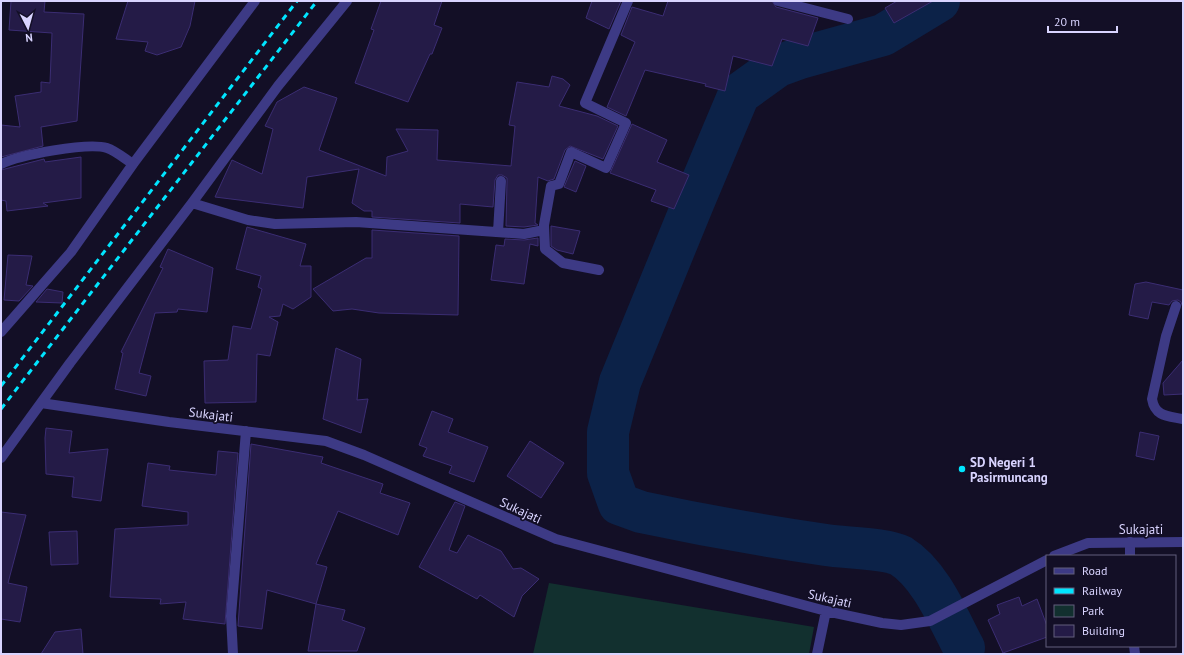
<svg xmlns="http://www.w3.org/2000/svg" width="1184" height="655" font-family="'PT Sans',sans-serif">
  <rect width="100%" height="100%" fill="#130f26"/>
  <path fill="#12302f" d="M549 583 814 627 809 654H533Z"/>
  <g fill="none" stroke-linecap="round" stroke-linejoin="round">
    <path stroke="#0c2248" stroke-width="42" d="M939 1 883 35 800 58 778 66 739 94 694 201 620 382 608 432V473L619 504 641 512C702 525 764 536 826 545 845 548 886 548 901 556 930 574 948 618 964 648"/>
  </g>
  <path fill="#241b47" stroke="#3b2d73" d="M11 1H45L44 12 84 14 77 121 41 127 43 146 1 157V125L20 127 15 96 41 92V82L50 83 52 33 9 30Z
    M128 1H195L190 26 181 47 157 55 145 51 148 42 116 39Z
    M381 1H442L434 25 442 28 432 54H430L408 102 355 83 374 30 371 29Z
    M592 1H621L609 29 586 18Z
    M668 1H772L776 7 818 18 808 46 782 39 772 66 733 56 725 91 705 86 706 84 645 70 626 116 607 107 635 42 621 35 632 7 663 16Z
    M897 1H933L894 23 885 8Z
    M552 76 563 79 570 85 559 106 597 116 618 126 603 159 570 146 565 150 554 179 548 181 538 177 535 223 538 225 524 227 506 226 507 181V178L502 175H498L495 180 493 207 460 204V223L372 217V211H364L352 203 359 169 307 177 303 208 215 197 232 160 262 174 273 129 265 126 277 102 304 87 337 98 319 150 386 176 387 157 408 151 396 129 438 130 437 160 511 166 515 126 509 125 517 82 549 87Z
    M632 124 667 140 657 162 689 175 674 209 651 201 656 190 610 173Z
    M81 157V198L43 203 48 206 7 211 6 201 1 200V170L44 159 45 162Z
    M575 161 586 166 576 192 564 187Z
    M551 226 580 231 573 254 557 250 551 246Z
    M247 227 306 244 300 266H311V297L293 309 283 304 280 316 269 317 278 322 270 356 257 354 256 402 205 403 204 361 228 360 233 326 251 329 262 289 258 287 261 276 236 269Z
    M372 230 459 236 458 315 379 313 352 309 333 311 313 289 366 258H372Z
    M538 238V246L530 244 524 284 491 280 496 245 504 246 505 239 524 240Z
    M168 249 213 268 207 312 178 309 177 312 155 313 139 373 151 376 146 396 115 389 123 353 121 352 163 268 160 267Z
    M8 255 32 256 26 285 33 286 19 301 4 300Z
    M1146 282 1183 290V308L1181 302 1178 300 1172 301 1169 305 1152 302 1148 319 1129 315 1135 284Z
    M47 289 63 292 62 303 36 302Z
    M336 348 361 359 357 400 368 399 361 433 323 419Z
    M1183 360V394L1164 395 1163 383Z
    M432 411 453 419 448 432 488 447 474 482 449 473 452 466 423 456 427 448 419 445Z
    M46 428 72 431 69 453 108 449 101 501 72 497 74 477 46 474 45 438Z
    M1140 432 1159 436 1154 460 1136 456Z
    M530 441 564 463 541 498 507 476Z
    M251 444 323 457 321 463 383 484 380 493 410 503 398 535 338 511 316 564 327 567 316 604 267 590 262 629 238 626Z
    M218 451 238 453 225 624 183 619 186 602 160 604 161 599 110 597 115 529 188 525V512L142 506 148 463 170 466 169 470 216 475Z
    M455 502 465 506 449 550 457 553 468 535 501 551 513 569 521 568 539 579 522 596 514 617 480 595 477 599 419 567Z
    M1 512 26 515 8 583 27 587 20 622 1 619Z
    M77 531 78 564 51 565 49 532Z
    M1019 597 1022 606 1037 599 1047 626V637L1003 653 988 620 1000 614 997 605Z
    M316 604 345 610 342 620 365 628 357 651H308Z
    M81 629 83 654H41L55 632Z"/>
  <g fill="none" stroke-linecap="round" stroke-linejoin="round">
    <path stroke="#3d3a85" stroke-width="10" d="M1130 542V556
      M1134 646 1135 654"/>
    <path stroke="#3d3a85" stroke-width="10" d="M778 1 848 19
      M1 164C19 155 88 142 107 148 116 151 125 159 133 164
      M192 203 248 220 275 224 356 222 524 234 544 230
      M498 232 501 181
      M599 270 563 263 545 249 544 225 551 186 559 184 571 152 606 168 626 123 585 103 628 1
      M1176 306 1166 336 1152 399C1155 417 1168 416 1183 419
      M1 332 71 252 133 164 255 1
      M41 403 169 422 326 441 364 455 556 539 826 611 882 623 901 625 930 621 1047 560
      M1 458 70 363 192 203 278 86 347 1
      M1054 556 1088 543 1183 542
      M233 654 231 616 246 431
      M817 654 826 611"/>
    <path stroke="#00e5ff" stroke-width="3" stroke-dasharray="6 5" stroke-linecap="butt" d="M1 386 297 1
      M1 409 317 1"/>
  </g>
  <circle fill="#00e5ff" stroke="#130f26" stroke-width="1.5" cx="962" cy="469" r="4"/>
  <g text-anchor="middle" stroke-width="3.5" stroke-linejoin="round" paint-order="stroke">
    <g font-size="13" fill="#d9d4ff" stroke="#130f26">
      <text transform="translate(211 414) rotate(7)" y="5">Sukajati</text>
      <text transform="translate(521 510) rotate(25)" y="5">Sukajati</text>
      <text x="1141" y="534">Sukajati</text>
      <text transform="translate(830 598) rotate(13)" y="5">Sukajati</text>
    </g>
    <g font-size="13" font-weight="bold" fill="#d9d4ff" stroke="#130f26" text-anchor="start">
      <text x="970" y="467">SD Negeri 1<tspan x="970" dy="15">Pasirmuncang</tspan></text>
    </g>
  </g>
  <rect width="1184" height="655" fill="none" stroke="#d9d4ff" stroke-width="4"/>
  <rect x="1046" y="555" width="130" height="92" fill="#130f26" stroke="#625e7d"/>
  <rect x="1054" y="568" width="20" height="6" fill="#3d3a85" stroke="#625e7d"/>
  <text x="1082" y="575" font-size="12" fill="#d9d4ff">Road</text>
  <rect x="1054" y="588" width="20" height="6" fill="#00e5ff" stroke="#625e7d"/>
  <text x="1082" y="595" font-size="12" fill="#d9d4ff">Railway</text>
  <rect x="1054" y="605" width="20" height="12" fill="#12302f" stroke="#625e7d"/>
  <text x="1082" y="615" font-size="12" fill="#d9d4ff">Park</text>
  <rect x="1054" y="625" width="20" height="12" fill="#241b47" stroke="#625e7d"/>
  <text x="1082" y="635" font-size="12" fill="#d9d4ff">Building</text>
  <g transform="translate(28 28) rotate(174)" stroke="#130f26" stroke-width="3" paint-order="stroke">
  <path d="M0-3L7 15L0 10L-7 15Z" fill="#d9d4ff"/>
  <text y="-6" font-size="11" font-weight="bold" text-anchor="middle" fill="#d9d4ff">N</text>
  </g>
  <path d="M1048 26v6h69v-6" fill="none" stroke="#d9d4ff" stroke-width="2"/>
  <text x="1054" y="26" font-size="12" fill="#d9d4ff" stroke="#130f26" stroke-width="3" paint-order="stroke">20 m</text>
</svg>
